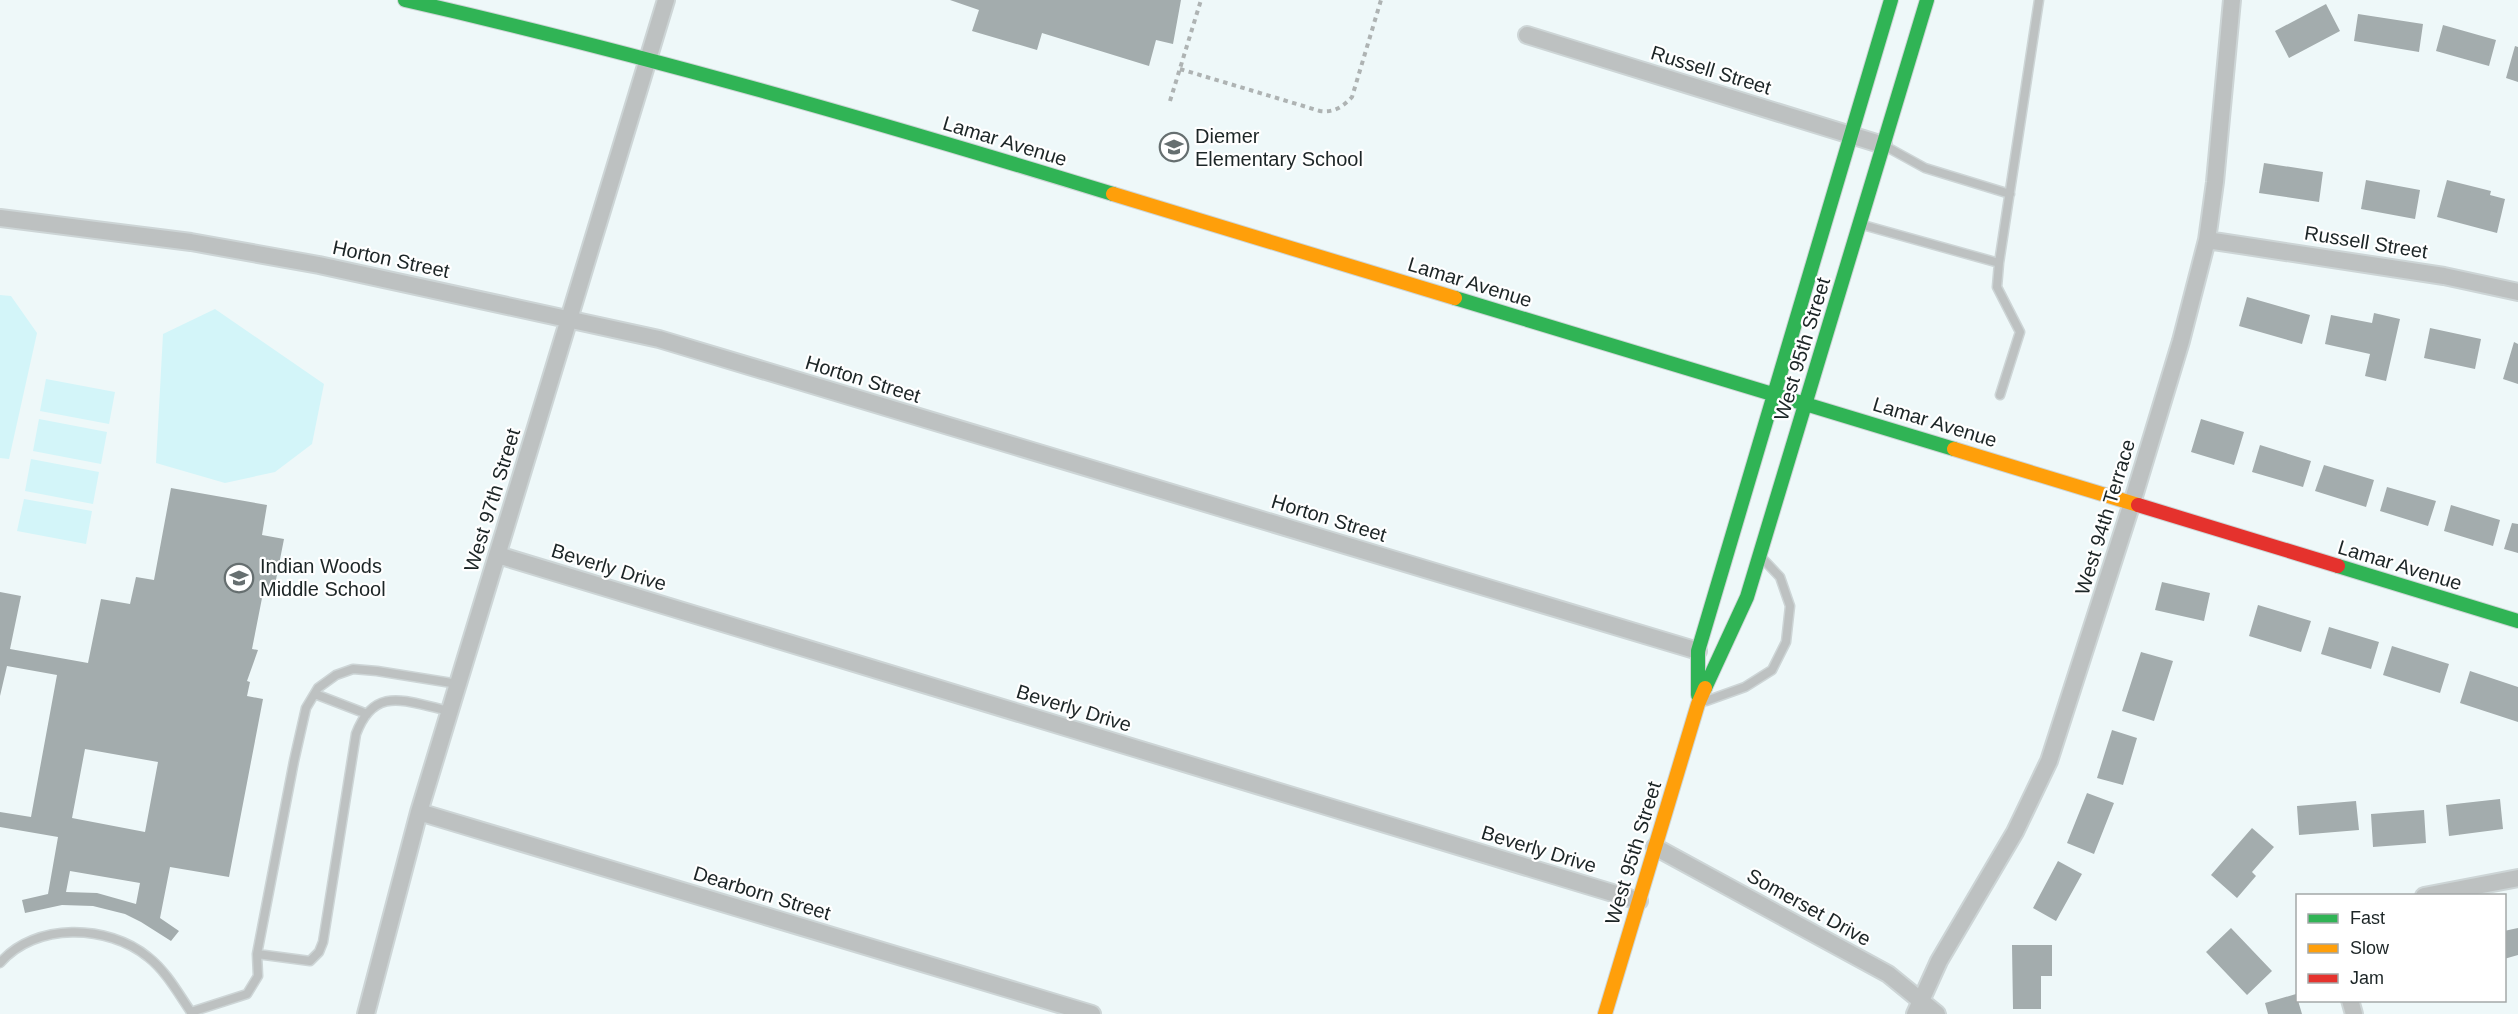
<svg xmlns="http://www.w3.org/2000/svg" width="2518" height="1014" font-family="Arial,sans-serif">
  <rect width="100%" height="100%" fill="#eef8f9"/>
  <path fill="#d3f5f9" d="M0 295 11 296 37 333 9 459 0 458Z
    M215 309 324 384 312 444 275 472 225 483 156 463 163 334Z
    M46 379 115 392 109 424 40 411Z
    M39 419 107 432 101 464 33 451Z
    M31 459 99 472 93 504 25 491Z
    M24 499 92 511 86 544 17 531Z"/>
  <path fill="#a3acad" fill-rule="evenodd" d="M950 0H1181L1173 44 1156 40 1149 66 1042 33 1037 50 972 31 979 10Z
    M2326 4 2340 31 2289 58 2275 31Z
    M2358 14 2423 24 2419 52 2354 41Z
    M2443 25 2496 40 2489 66 2436 51Z
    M2515 46 2518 47V82L2506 78Z
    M2264 163 2323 172 2319 202 2259 193Z
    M2366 180 2420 190 2415 219 2361 209Z
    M2447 180 2491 191 2490 195 2505 199 2497 233 2437 217Z
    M2247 297 2310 315 2302 344 2239 326Z
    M2374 313 2400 319 2386 381 2365 376 2370 354 2325 344 2331 315 2372 323Z
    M2430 328 2481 339 2475 369 2424 358Z
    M2514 342 2518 344V384L2503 379Z
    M2201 419 2244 432 2234 465 2191 452Z
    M2260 445 2311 461 2303 487 2252 472Z
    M2324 465 2374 480 2366 507 2315 491Z
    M2387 487 2436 501 2428 526 2380 511Z
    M171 488 267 505 262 535 284 539 273 595 263 593 252 649 258 650 247 681 250 682 247 696 263 699 229 877 170 867 160 918 179 931 171 941 141 922 125 914 93 906 62 905 25 913 22 900 48 894 58 837 0 827V812L31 817 57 675 7 666 0 696V592L21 596 10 649 88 663 101 599 130 604 136 577 154 580ZM85 749 158 762 145 832 72 818ZM70 871 140 883 136 904 97 893 66 892Z
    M2451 505 2500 520 2493 546 2444 531Z
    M2512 523 2518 524V553L2504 549Z
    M2162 582 2210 593 2204 621 2155 610Z
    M2258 605 2311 621 2301 652 2249 636Z
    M2329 627 2379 642 2371 669 2321 654Z
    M2392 646 2449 664 2440 693 2383 675Z
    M2141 652 2173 661 2154 721 2122 711Z
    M2470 671 2518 687V722L2460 703Z
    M2112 730 2137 738 2123 785 2097 778Z
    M2087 793 2114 803 2094 854 2067 843Z
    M2500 799 2503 829 2449 836 2446 805Z
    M2356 801 2359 830 2299 835 2297 806Z
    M2424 810 2426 843 2373 847 2371 814Z
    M2252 828 2274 847 2252 872 2256 876 2237 898 2211 875Z
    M2058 861 2082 874 2056 921 2033 908Z
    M2231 928 2272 971 2247 995 2206 952Z
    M2518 928V955L2504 959V931Z
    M2012 945H2052V976H2041V1009H2013Z
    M2296 994 2302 1014H2268L2265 1003Z"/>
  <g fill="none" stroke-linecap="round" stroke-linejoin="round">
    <g stroke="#cdd5d6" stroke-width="11">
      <path id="lane" d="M1885 146 1925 168 2010 194
        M1863 225 1999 263 1997 287 2020 332 2000 395
        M1999 263 2039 0
        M315 694 367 714
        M1706 701 1745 687 1772 670 1786 642 1790 606 1780 577 1762 558
        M257 954 310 961 319 952 323 942 356 734C375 683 408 703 450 711
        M0 963C35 922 108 924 148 957 166 971 178 993 191 1012
        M191 1014V1012L247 994 258 976 257 954 294 761 306 708 318 688 336 675 353 669 377 671 458 684"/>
    </g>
    <g stroke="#cdd5d6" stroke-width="20">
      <path id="street" d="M1527 35 1883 145
        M0 218 191 242 319 265 659 339 1698 651
        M2207 240 2444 276 2518 292
        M498 555 1639 901
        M419 812 1092 1014
        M1655 847 1888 974 1937 1014
        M2424 896 2518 878
        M2350 1000 2354 1014
        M366 1014 419 812 666 0
        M1915 1014 1939 961 2015 832 2049 761 2132 503 2181 341 2207 240 2215 182 2232 0"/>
    </g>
    <g stroke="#cdd5d6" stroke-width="16">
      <path id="fast" d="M405 0C644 54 878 122 1113 194
        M1455 298 1954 449
        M2338 566 2518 621
        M1705 688 1747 597 1927 0
        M1698 695V651L1891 0"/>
    </g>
    <g stroke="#cdd5d6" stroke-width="16">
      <path id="slow" d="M1113 194 1455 298
        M1954 449 2138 505
        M1605 1014 1698 704 1705 688"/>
    </g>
    <g stroke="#cdd5d6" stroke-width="16">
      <path id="jam" d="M2138 505 2338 566"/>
    </g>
    <path stroke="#aeb3b3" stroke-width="4" stroke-dasharray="4.5 4.5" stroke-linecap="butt" d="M1180 69 1320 111C1333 113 1343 107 1352 97L1381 0
      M1170 101 1201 0"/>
    <use href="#lane" stroke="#bdc1c1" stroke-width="8"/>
    <use href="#street" stroke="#bdc1c1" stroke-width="16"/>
    <use href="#fast" stroke="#30b455" stroke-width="14"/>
    <use href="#slow" stroke="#ff9f0a" stroke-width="14"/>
    <use href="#jam" stroke="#e5322d" stroke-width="14"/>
  </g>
  <defs>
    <g id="school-ring" transform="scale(1.5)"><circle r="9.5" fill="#fff" stroke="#666f70" stroke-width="1.5"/><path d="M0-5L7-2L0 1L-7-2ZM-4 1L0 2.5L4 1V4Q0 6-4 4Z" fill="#666f70"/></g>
  </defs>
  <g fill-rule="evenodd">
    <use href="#school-ring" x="1174" y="147"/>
    <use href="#school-ring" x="239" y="578"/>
  </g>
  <g text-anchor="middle" stroke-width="4.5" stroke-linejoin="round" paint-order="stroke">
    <g font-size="20" fill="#1c2526" stroke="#fff">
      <text transform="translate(1711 70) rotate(17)" y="7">Russell Street</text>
      <text transform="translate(1005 141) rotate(17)" y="7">Lamar Avenue</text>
      <text transform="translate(2366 242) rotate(9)" y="7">Russell Street</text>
      <text transform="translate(391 259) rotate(12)" y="7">Horton Street</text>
      <text transform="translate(1470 282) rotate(17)" y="7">Lamar Avenue</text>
      <text transform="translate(1802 349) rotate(-73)" y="7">West 95th Street</text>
      <text transform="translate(863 379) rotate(17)" y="7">Horton Street</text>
      <text transform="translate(1935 422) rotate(17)" y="7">Lamar Avenue</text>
      <text transform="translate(492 500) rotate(-73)" y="7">West 97th Street</text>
      <text transform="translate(2105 517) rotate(-73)" y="7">West 94th Terrace</text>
      <text transform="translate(1329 518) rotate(17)" y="7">Horton Street</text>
      <text transform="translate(2400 565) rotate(17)" y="7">Lamar Avenue</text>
      <text transform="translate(609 567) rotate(17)" y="7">Beverly Drive</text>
      <text transform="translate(1074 708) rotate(17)" y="7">Beverly Drive</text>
      <text transform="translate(1539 849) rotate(17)" y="7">Beverly Drive</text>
      <text transform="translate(1633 853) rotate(-73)" y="7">West 95th Street</text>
      <text transform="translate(762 893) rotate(17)" y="7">Dearborn Street</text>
      <text transform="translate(1809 907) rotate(29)" y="7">Somerset Drive</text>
    </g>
    <g font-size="20" fill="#1c2526" stroke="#fff" text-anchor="start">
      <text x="1195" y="143">Diemer<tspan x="1195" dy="23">Elementary School</tspan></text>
      <text x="260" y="573">Indian Woods<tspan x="260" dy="23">Middle School</tspan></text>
    </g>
  </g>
  <rect x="2296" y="894" width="210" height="108" fill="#ffffff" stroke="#a4a8a8" stroke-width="1.5"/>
  <rect x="2308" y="914" width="30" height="9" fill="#30b455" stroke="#a4a8a8" stroke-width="1.5"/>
  <text x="2350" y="924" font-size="18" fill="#1c2526">Fast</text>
  <rect x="2308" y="944" width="30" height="9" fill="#ff9f0a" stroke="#a4a8a8" stroke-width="1.5"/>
  <text x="2350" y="954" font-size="18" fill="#1c2526">Slow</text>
  <rect x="2308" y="974" width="30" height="9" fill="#e5322d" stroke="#a4a8a8" stroke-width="1.5"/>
  <text x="2350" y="984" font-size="18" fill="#1c2526">Jam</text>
</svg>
